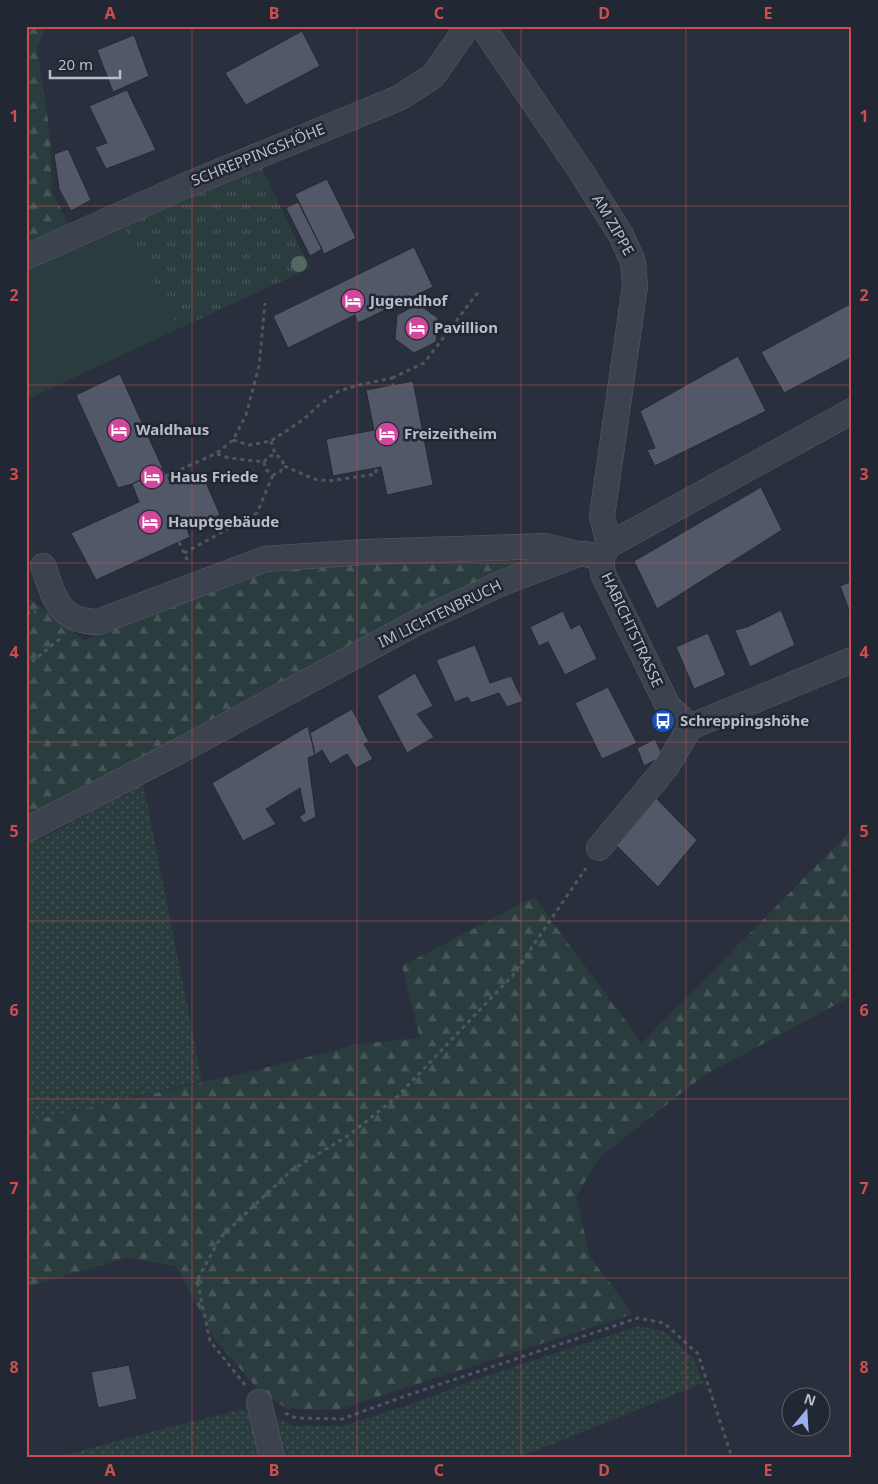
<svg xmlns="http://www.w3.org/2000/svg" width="878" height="1484" font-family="'Noto Sans',sans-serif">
  <defs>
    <pattern id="grass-dots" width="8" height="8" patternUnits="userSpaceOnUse" patternTransform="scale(1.25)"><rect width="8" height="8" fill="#2b3c3f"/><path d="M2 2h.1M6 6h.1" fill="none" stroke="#485659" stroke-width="1.8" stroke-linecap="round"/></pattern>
    <pattern id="forest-firs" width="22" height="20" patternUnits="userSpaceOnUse" patternTransform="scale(1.25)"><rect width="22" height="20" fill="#2b3c3f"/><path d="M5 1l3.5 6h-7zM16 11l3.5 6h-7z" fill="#485659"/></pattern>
    <pattern id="park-tufts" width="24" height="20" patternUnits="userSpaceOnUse" patternTransform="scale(1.25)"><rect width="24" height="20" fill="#2b3c3f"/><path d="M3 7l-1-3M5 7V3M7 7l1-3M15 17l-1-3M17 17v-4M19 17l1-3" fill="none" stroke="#485659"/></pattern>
  </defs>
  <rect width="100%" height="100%" fill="#292f3d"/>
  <path fill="url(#grass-dots)" d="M143 783 202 1081 26 1122V843L45 837Z
    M639 1326 664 1331 694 1358 703 1383 518 1458H278L273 1417 294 1426H343L405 1406 483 1377Z
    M240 1410 254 1414 265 1458H54L181 1424Z"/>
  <path fill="url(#forest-firs)" d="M26 26H46L37 48 50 134 52 191 70 228 26 246Z
    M545 552 26 820V596L84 640 215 585 268 567Z
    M852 829V996L703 1076 599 1158 576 1197 590 1257 633 1314 337 1410 288 1409 260 1392 216 1341 176 1266 127 1258 26 1287V1122L252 1071 359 1044 420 1038 402 966 534 897 642 1043Z"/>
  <path fill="url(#park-tufts)" d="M259 162 310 268 178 329 121 222Z"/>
  <path fill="#2b3c3f" d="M121 222 178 329 26 400V263Z"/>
  <path fill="#525868" stroke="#232935" d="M302 31 320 66 246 105 225 73Z
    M134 35 149 76 113 92 97 50Z
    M127 90 156 150 106 169 95 147 107 143 89 106Z
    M68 149 91 200 71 211 59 189 54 154Z
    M327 179 356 238 324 254 295 194Z
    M298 202 322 249 310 256 286 208Z
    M414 247 433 287 358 323 355 315 288 348 273 316Z
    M852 303V357L784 393 761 352Z
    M418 304 438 318 436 342 414 353 395 339 397 315Z
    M738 356 766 411 655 466 647 450 655 448 640 411Z
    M120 374 163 469 132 484 118 488 76 395Z
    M413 381 433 485 387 495 381 467 333 476 326 439 374 430 366 390Z
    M163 469 171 483 202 473 220 515 187 529 190 537 96 580 71 533 139 502 132 484Z
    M761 487 782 530 657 609 634 561Z
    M852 581V618L840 586Z
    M781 610 795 645 750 667 735 630 747 627Z
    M563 611 571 629 580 624 597 659 565 675 548 642 539 646 530 627Z
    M708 633 726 675 694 689 676 647Z
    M475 645 490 683 511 676 523 701 507 707 499 693 471 703 468 697 455 702 436 660Z
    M415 673 433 706 417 714 434 737 407 753 377 696Z
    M608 687 637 743 602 759 575 703Z
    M352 709 369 742 364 744 373 759 356 768 347 754 330 764 322 750 315 755 310 733Z
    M308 726 315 755 308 758 316 817 304 823 299 817 305 813 300 788 266 809 276 824 243 841 212 783Z
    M655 739 663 756 644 766 637 748Z
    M655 797 697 840 658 887 614 843Z
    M129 1365 137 1399 98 1408 91 1372Z"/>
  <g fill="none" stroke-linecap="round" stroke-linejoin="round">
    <g stroke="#575d68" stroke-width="26">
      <path id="minor" d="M482 26 580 170 621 235 633 262 635 286 602 516 609 545
        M26 257 182 187 399 98 433 76 468 26
        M601 558 609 545 852 411
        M601 558 603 574 668 706 690 727
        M43 566C55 599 58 621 98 622L265 559 365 552 546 546 578 554
        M690 727 852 660
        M26 830 170 756 414 624 502 583 578 554H586L601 558
        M599 848 667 766 690 727
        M259 1402 272 1458"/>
    </g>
    <path stroke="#4a595d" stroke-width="3" stroke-dasharray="4 4" stroke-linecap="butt" d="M392 378 424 363 479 291
      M233 440 249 445 271 441 304 419 319 405 339 391 359 385 392 378 393 385
      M271 441 275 454
      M217 454 229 458 264 462 265 469 273 475 280 472 284 466 314 479 329 481 376 474V468
      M264 462 268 457 275 454 282 459 284 466
      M166 476 217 453 233 440 246 415 259 366 265 303
      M179 542 189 564
      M184 553 257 513 273 475
      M26 613 36 612
      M26 667 62 637
      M245 1385 210 1341 197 1280 221 1237 292 1170 349 1135 398 1096 513 975 586 868
      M285 1413 296 1418 342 1419 408 1395 638 1318 664 1323 698 1354 732 1458"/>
    <use href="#minor" stroke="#3c424e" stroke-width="25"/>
  </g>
  <circle fill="#526861" cx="299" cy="264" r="8"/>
  <path fill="none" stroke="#cf4d50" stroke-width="1" stroke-opacity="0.55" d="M192 26V1458M357 26V1458M521 26V1458M686 26V1458M26 206H852M26 385H852M26 563H852M26 742H852M26 921H852M26 1099H852M26 1278H852"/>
  <defs>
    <g id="hotel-disc" transform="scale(1.25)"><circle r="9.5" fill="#d1479c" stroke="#212733"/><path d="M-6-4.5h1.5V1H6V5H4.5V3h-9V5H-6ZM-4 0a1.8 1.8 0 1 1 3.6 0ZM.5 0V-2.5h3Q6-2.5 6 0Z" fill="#fff"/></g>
    <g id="bus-disc" transform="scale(1.25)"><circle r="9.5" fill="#1a4fb4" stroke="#212733"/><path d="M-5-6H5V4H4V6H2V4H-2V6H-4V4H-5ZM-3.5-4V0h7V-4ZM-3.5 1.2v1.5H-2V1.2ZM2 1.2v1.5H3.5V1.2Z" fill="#fff"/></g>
  </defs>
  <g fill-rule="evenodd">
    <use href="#hotel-disc" x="353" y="301"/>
    <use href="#hotel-disc" x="417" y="328"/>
    <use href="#hotel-disc" x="119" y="430"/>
    <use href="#hotel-disc" x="387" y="434"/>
    <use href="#hotel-disc" x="152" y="477"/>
    <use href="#hotel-disc" x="150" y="522"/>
    <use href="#bus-disc" x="663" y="721"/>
  </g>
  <g text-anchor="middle" stroke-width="5" stroke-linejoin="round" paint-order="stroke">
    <g font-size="15" fill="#b9bdc8" stroke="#212733">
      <text transform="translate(258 155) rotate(-22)" y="5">SCHREPPINGSHÖHE</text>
      <text transform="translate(613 225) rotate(60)" y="5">AM ZIPPE</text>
      <text transform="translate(440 614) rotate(-26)" y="5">IM LICHTENBRUCH</text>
      <text transform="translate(632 630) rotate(65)" y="5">HABICHTSTRASSE</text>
    </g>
    <g font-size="15" font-weight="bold" fill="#b9bdc8" stroke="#212733" text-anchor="start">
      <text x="370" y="306">Jugendhof</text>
      <text x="434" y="333">Pavillion</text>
      <text x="136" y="435">Waldhaus</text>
      <text x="404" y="439">Freizeitheim</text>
      <text x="170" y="482">Haus Friede</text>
      <text x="168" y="527">Hauptgebäude</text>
      <text x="680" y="726">Schreppingshöhe</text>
    </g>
  </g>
  <rect width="878" height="1484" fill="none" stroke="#212733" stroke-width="55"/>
  <g transform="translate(806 1412) rotate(18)"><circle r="24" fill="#212733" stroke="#5e636f"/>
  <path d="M0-4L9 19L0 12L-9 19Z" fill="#9ab2ec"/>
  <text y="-8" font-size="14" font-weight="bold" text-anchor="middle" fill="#b9bdc8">N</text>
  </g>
  <path d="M50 70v8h70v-8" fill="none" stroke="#b9bdc8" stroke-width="2.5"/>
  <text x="58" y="70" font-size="15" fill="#b9bdc8" stroke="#212733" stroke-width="4" paint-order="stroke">20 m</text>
  <rect x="28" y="28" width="822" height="1428" fill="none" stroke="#cf4d50" stroke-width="2"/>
  <g font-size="16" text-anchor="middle" font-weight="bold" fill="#cf4d50">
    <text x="110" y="19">A</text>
    <text x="274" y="19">B</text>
    <text x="439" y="19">C</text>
    <text x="604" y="19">D</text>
    <text x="768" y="19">E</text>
    <text x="14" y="122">1</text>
    <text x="864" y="122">1</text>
    <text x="14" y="301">2</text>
    <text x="864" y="301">2</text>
    <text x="14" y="480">3</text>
    <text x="864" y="480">3</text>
    <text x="14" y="658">4</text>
    <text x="864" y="658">4</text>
    <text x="14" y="837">5</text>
    <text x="864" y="837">5</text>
    <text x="14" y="1016">6</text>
    <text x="864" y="1016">6</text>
    <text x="14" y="1194">7</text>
    <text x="864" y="1194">7</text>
    <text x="14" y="1373">8</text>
    <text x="864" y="1373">8</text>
    <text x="110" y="1476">A</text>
    <text x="274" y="1476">B</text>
    <text x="439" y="1476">C</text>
    <text x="604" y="1476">D</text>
    <text x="768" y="1476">E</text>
  </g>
</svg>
